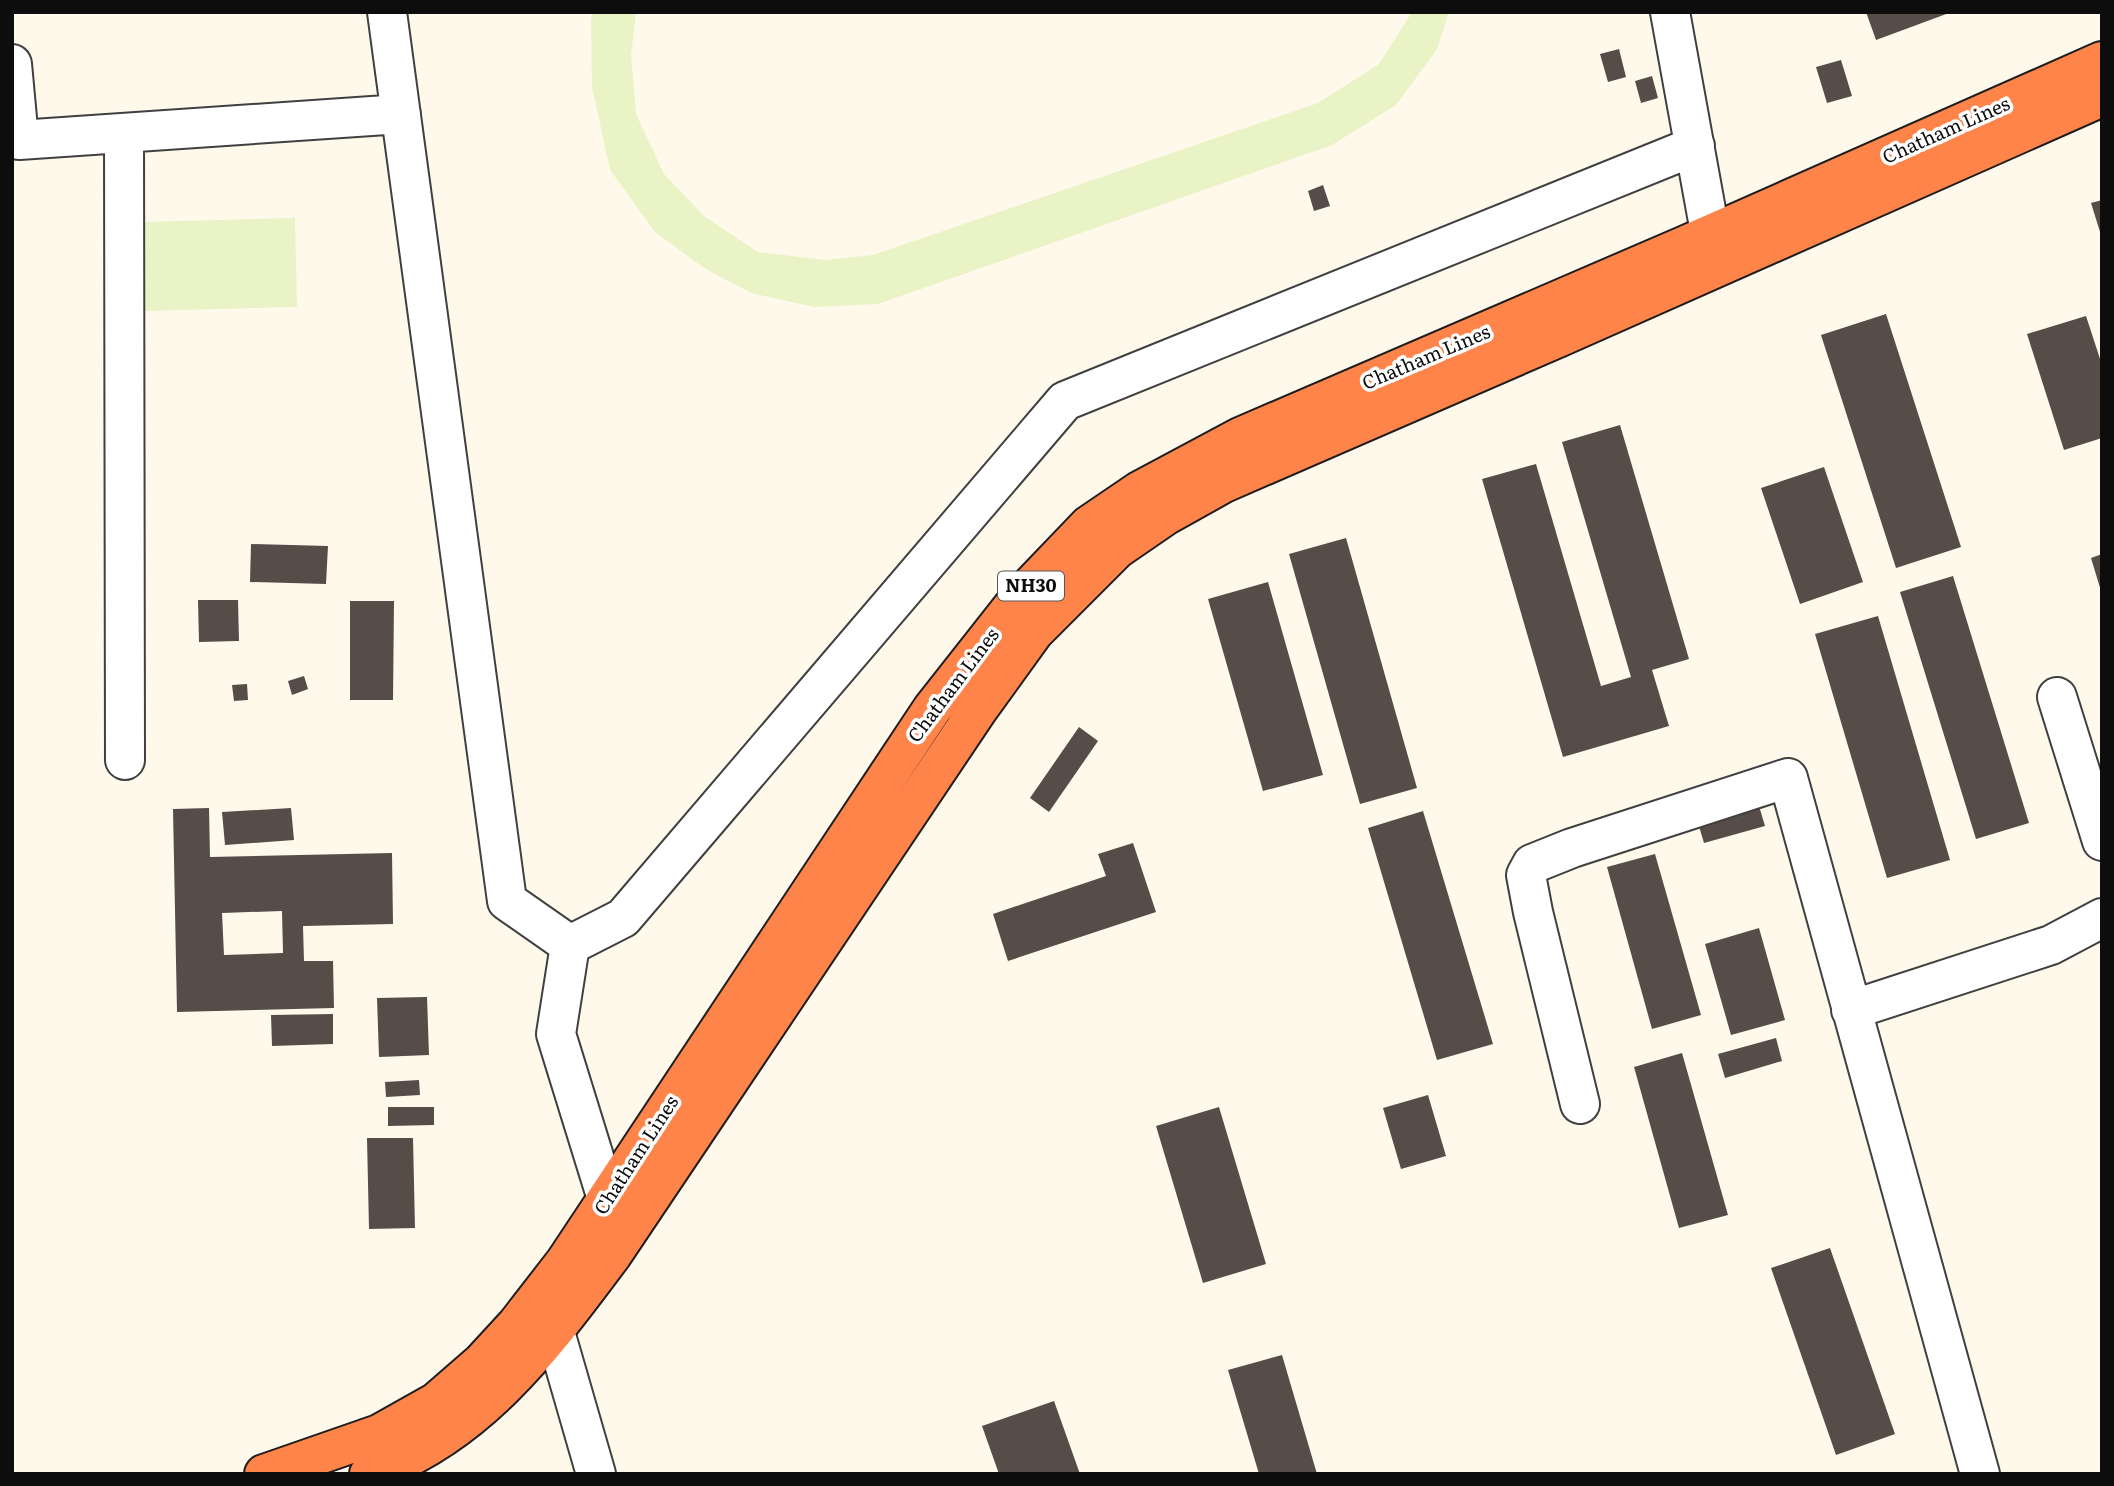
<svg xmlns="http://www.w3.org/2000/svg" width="2114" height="1486" font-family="Literata,serif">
  <rect width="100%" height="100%" fill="#fff9ec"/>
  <path fill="#eaf3c5" d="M593 12H636L631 55 636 114 664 174 705 217 758 252 825 260 873 255 1318 103 1379 64 1412 12H1449L1437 49 1396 105 1332 145 878 304 814 307 751 293 704 268 655 232 610 170 592 87 591 20Z
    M295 218 297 307 144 311 142 222Z"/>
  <path fill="#564c48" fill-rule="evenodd" d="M1866 12H1949V13L1876 40Z
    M1619 49 1626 77 1608 82 1600 54Z
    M1841 60 1852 96 1827 103 1816 67Z
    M1652 76 1658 98 1641 103 1635 81Z
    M1323 185 1330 206 1314 211 1308 191Z
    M2102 200V235H2101L2091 203Z
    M1886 314 1961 547 1896 568 1821 335Z
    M2086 316 2102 365V438L2064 450 2027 334Z
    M1620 425 1689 659 1652 670 1669 726 1563 757 1482 479 1536 464 1601 686 1631 677 1562 442Z
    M1824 467 1863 582 1800 604 1761 488Z
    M1346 538 1417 788 1360 804 1289 554Z
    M251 544 328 546 326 584 250 582Z
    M2102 554V591H2101L2091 558Z
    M1953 576 2029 823 1976 839 1900 592Z
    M1268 582 1323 775 1263 791 1208 599Z
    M198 600H238L239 641 199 642Z
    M350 601H394L393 700H350Z
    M1878 616 1950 860 1887 878 1815 634Z
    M304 676 308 689 292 695 288 681Z
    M247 684 248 700 234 701 232 685Z
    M1079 727 1098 741 1049 812 1030 798Z
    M1756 796 1765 826 1704 843 1695 813Z
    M209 808 210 857 392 853 393 924 303 926 304 961H333L334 1008 177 1012 173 809ZM282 911 283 953 224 955 222 913Z
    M291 808 294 840 225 845 222 812Z
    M1423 811 1493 1044 1437 1060 1368 828Z
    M1133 843 1156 912 1008 961 993 914 1106 876 1098 854Z
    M1655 854 1701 1015 1652 1029 1607 867Z
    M1759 928 1785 1020 1731 1035 1705 944Z
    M427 997 429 1055 379 1057 377 998Z
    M333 1014V1044L272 1046 271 1015Z
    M1776 1038 1782 1061 1725 1078 1718 1054Z
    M1682 1053 1728 1215 1679 1228 1634 1067Z
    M419 1080 420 1095 386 1097 385 1082Z
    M1428 1095 1446 1156 1401 1169 1383 1108Z
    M388 1107H434V1125L388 1126Z
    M1219 1107 1266 1264 1203 1283 1156 1126Z
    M367 1138H413L415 1228 369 1229Z
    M1830 1248 1895 1434 1836 1455 1771 1268Z
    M1282 1355 1317 1474H1259L1228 1370Z
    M1054 1401 1080 1474H999L982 1426Z"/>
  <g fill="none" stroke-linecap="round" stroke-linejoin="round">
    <g stroke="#404040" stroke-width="42">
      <path id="minor" d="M387 12 507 901 570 945 623 918 1065 401 1695 146
        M1670 12 1716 265
        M12 64 19 140 401 114
        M124 133 125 760
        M2057 697 2102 841
        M570 945 556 1034 607 1199
        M1851 1010 2051 945 2102 918
        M1580 1104 1533 912 1526 875 1532 864 1572 848 1788 778 1980 1474
        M555 1332 596 1474"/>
    </g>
    <g stroke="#1e1e1e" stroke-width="42">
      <path id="highway" d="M264 1474 379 1434 436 1402 482 1362 517 1324 565 1262 932 709 1021 596 1089 525 1139 491 1240 437 1686 245 2102 61
        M369 1474C478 1437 546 1343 612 1255L977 711 1034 632 1117 549 1165 516 1224 483 1560 337 2102 97"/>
    </g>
    <use href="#minor" stroke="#fff" stroke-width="38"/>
    <use href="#highway" stroke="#ff844a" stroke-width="38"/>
  </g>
  <g text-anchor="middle" stroke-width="7" stroke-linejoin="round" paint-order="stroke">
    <rect fill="#fff" stroke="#565656" stroke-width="2" x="998" y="571.5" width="66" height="29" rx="5"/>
    <g font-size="18" font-weight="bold" fill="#0d0d0d">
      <text x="1031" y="592">NH30</text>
    </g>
    <g font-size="19" fill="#0d0d0d" stroke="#fff">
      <text transform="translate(1946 130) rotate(-24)" y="7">Chatham Lines</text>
      <text transform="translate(1426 357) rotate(-23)" y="7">Chatham Lines</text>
      <text transform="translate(953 685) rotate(-53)" y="7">Chatham Lines</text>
      <text transform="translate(636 1155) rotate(-57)" y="7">Chatham Lines</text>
    </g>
  </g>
  <rect width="2114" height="1486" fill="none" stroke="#0d0d0d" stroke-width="28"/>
</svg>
